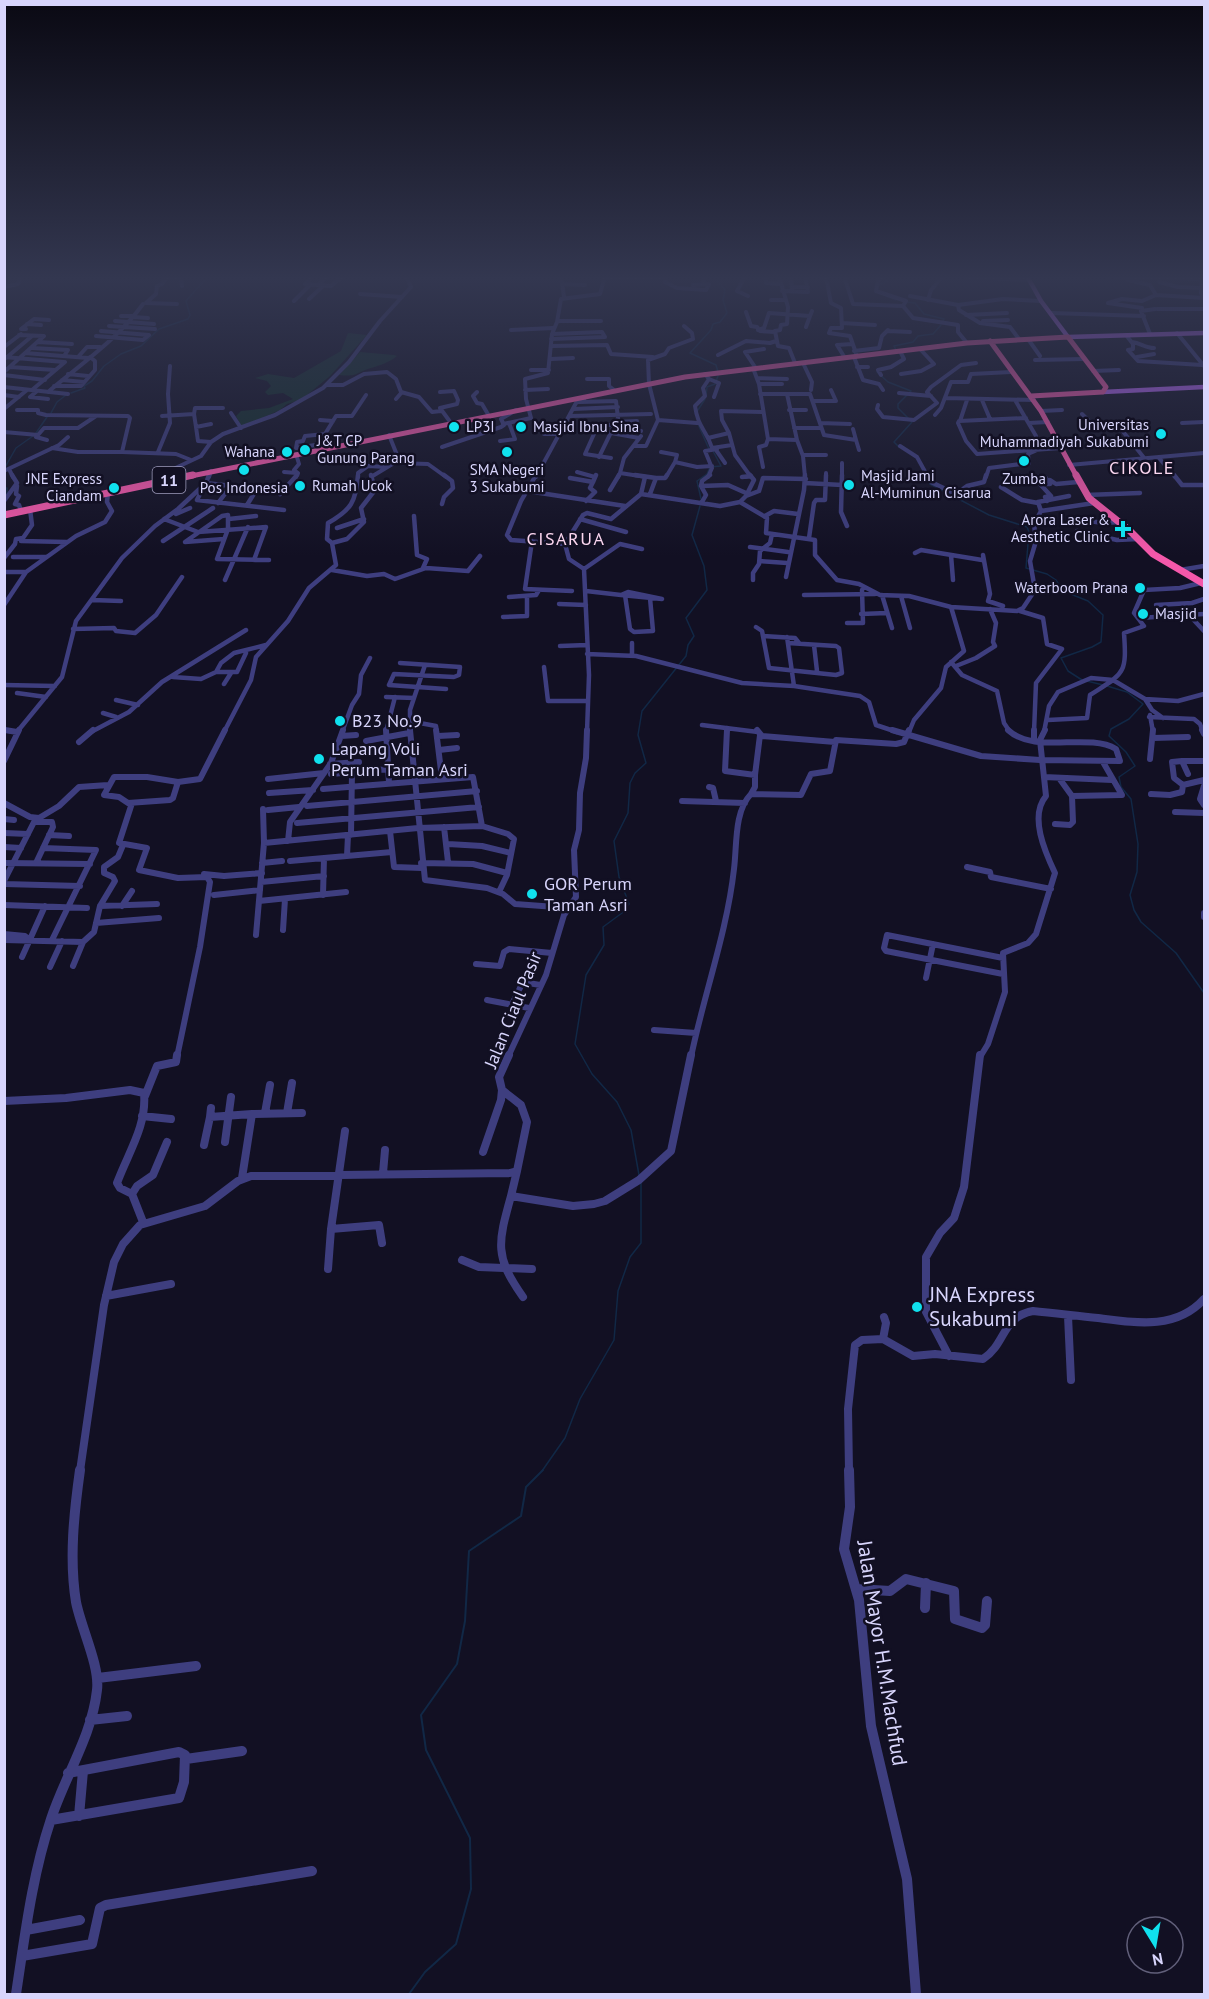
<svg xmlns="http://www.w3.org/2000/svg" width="1209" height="1999" font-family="'PT Sans',sans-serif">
  <rect width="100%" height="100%" fill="#121023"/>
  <path fill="#132d2b" d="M348 333 367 335 330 376 301 400 287 404 280 410 242 427 236 416 241 411 269 408 293 399 283 393 268 395 265 392 271 386 267 381 255 378 268 374 294 378 341 351Z
    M360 352 394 355 397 356C388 363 381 365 371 368 354 373 359 377 339 375Z"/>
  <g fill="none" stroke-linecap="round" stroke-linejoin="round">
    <path stroke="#112846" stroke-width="1.5" d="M714 276 725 290 723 300 727 313 720 322 713 324 711 330 690 353 716 365 718 372
      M878 286 895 276
      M884 295 896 300
      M907 302 915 303 924 314 944 319 943 321
      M896 350 894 346 913 342 918 336 933 334 941 325
      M877 372 888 382 911 391 898 404V408L912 422 894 442 899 447
      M71 393 85 388 84 386 92 381 104 366 121 354 141 346 159 329 188 319 190 315 186 301 208 276
      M706 395 707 387 715 384 718 376
      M698 410 705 399
      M51 413 57 402 66 395
      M698 424 709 449
      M36 433 47 417
      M4 469 16 448 33 436
      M923 472 930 484 989 515 1027 527 1029 532 1026 568 1047 574 1056 580 1063 591 1088 601 1103 615 1101 642 1092 647 1061 658 1068 671 1082 680
      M4 488H7V494
      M701 499 697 481 707 474 710 467 721 466 713 451
      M1087 681 1103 685
      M1107 686 1127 692 1143 704 1129 719 1111 729 1109 736 1126 752 1135 766 1119 777 1121 787 1131 799 1138 844 1137 872 1130 895 1134 910 1141 922 1176 953 1204 993
      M639 1175 631 1130 617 1102 592 1074 575 1044 586 975 604 945 603 927 622 913 629 904 619 877 614 841 628 813 630 783 635 773 646 763 638 735 642 711 686 656 688 645 694 636 686 618 707 590 704 566 692 535 700 506
      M542 1471 565 1438 580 1399 614 1340 618 1291 630 1257 641 1243V1183"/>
    <path stroke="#112846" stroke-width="2" d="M409 1994 425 1972 456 1944 471 1889 470 1838 426 1750 421 1715 457 1664 465 1621 469 1551 521 1516 526 1487 543 1470"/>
    <path stroke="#3e3e7f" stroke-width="4" d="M313 276 305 284 331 286 343 276
      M561 276 564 297
      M666 276 665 282 677 288 706 290 709 284 693 285
      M742 276 743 280 737 291 748 296
      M766 276V283L781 284
      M779 276 788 307 787 324 781 325 780 330 775 331 778 346 789 348 795 363
      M791 276 792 289
      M823 276 827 282 831 303 841 308 842 328H831L829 333 850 336 857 356
      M844 276 853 304 903 306 913 318 958 325V332L967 343
      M884 276 878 281 876 291 906 301 903 306
      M1100 276 1202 279 1201 293 1204 298
      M605 277H664
      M967 277 1029 280
      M168 278H181L182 286
      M1128 280 1150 285 1156 295 1204 298
      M1159 282 1178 287 1201 288
      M563 284 585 285
      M703 284 705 276
      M318 285 328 276
      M4 287 18 284 21 276
      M792 287H808
      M782 291 808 292 805 276H823
      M360 294 402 297
      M910 296 958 305
      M309 299 324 285
      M771 300H785
      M928 300 931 290 943 276
      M294 301 311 284
      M146 303 156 294 157 286 162 284 168 276
      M146 303 177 304
      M1142 308 1108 303 1122 299 1142 301 1156 295
      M1157 309H1204
      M746 312 751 326 757 327 760 331 775 332
      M1051 313 1144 316
      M966 315 1007 313
      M121 316H134
      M133 317 148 318
      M115 321 154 324
      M558 321H601
      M983 321 1008 320
      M842 323 875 325
      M27 324 41 325
      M109 326 155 329
      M806 327 810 316
      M26 329H21L34 319 49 320
      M511 330 553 328
      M758 330 764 328 769 313 810 316 812 311
      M888 331 910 332
      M1177 333 1204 366
      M1150 334 1141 311 1155 309
      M1126 335 1133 344V349L1128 350 1138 361 1202 365
      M96 336 143 340 149 335 101 331
      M551 339 605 337 602 332 552 334
      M1019 339 1010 327 980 323 959 310 958 305 1003 299 1041 301
      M1028 339 1040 356
      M38 342 72 344
      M1132 342C1141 343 1145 348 1154 348
      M551 346 607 345 611 354 653 357
      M4 347 21 334
      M32 348 68 350 64 356
      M854 351 879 348 882 336 888 330
      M25 353 88 358
      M718 355 746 341 770 343 776 341
      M4 357 64 362
      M78 357 87 347H100
      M854 357 863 380 879 384 883 390
      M1137 357 1154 354
      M6 358 32 336
      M845 358 837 345 852 344
      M551 359 573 358
      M1035 360 1084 359
      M803 363 812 382 811 390
      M10 367 55 370
      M755 367 745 352 764 349
      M857 367H868
      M753 368 759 384 768 439 797 440 803 456 805 477
      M531 370H549
      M1093 371 1119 370
      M4 372 44 336 19 335
      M68 374 88 376
      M705 374 709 379 703 388 705 396 695 406C698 428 706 429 712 448L732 445
      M901 374 921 371 934 364 920 349
      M4 375 45 380
      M881 375 878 370 891 367 904 359 900 351
      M757 378 787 379
      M587 379H609V386L614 390
      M709 379 719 383 714 397
      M62 380 84 382
      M759 384H782
      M326 385H343L364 374 387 372 396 379 401 392 419 397 432 412 441 411
      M54 386H81L95 370V361L90 357
      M4 387 68 394
      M32 390 65 362
      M525 390 548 389
      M37 391 30 397 48 399
      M48 392C81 364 118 339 143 304
      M440 392 454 391 458 400 457 404 440 408 451 423
      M477 392 473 396 477 403 482 404 489 416
      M899 393 931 396
      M760 394H810L824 435 856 440 859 450
      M787 394 797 440
      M4 395 19 397
      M946 398 1034 400
      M396 399 402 392
      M982 400 990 419
      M1015 400 1036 436 1035 449
      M813 401H836L831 390
      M580 402 616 401 618 418 599 457
      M878 405 877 409 883 417 914 420 937 403 927 392 931 387 961 365 976 363
      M4 409 27 390
      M574 409 618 407
      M17 410H38V413L46 415 128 416 130 418 122 452 176 454 191 460
      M789 410H806
      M1041 411 1062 410
      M231 413 241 428
      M194 414 195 408H223
      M1082 414 1091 423 1117 424 1145 459
      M935 415 941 408 951 382H968L971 374 1011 372
      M162 416 194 414 196 427
      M570 416 651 414
      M1026 418 959 421 958 423 966 441 977 454 1061 448
      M320 420 333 421
      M658 420 649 384 648 360 665 354 669 348 693 339 692 333 684 326
      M658 420 697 423
      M960 421 967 400
      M616 422 637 421
      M820 423 850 424
      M1029 423 1048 422
      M1182 423 1204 422
      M211 424 196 427 198 441 211 442
      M503 424 531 418 526 399 525 379 548 373 552 334 557 322 561 299 600 294 605 276
      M794 428H821
      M853 429 856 440
      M4 432 38 435 36 437 47 440
      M611 433 639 438
      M729 433 735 455 751 477
      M544 434H560
      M38 435 44 428H78L96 416
      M641 436 624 458 620 473 646 477
      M708 438 729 433 722 420 721 411 762 412
      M500 441 515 439 509 423
      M635 446H646L658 420
      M900 446 917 457 928 477
      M442 447 501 427 504 425 501 419 516 410
      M52 448 78 452H123
      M321 448 315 445 296 448 297 442 303 441 305 436 325 434 336 416H352L366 395
      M716 450 725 463
      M158 452 170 423 168 394 170 366
      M661 452 677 455 675 462
      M803 455H826
      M611 458 585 454 598 425H615L641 431
      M1159 458 1175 477
      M396 463 428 464 446 477
      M1069 465 1204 453
      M763 467 759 447 766 445 768 439
      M6 470 59 445 68 437
      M10 471 13 477
      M284 472 297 473
      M577 472 595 477
      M1021 476 1036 477
      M166 477 167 472 201 456 211 442 223 434 275 415 323 388 349 362 380 321 411 287 406 276
      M209 477 211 471
      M296 477 298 473 294 470 299 464 296 454
      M358 477V473L368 466 386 467
      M371 477 399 460 389 435
      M536 477 576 403 584 399
      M618 477 620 473
      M666 477 675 462 697 467 712 466
      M708 477 712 468 705 451 717 449
      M745 477 751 476
      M826 477V473
      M842 477V463
      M986 477 989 468 1029 463 1028 454 1035 451"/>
    <path stroke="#3e3e7f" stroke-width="4.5" d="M536 475 521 501 507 535 511 540 565 544 569 559 584 569 589 675 587 732
      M635 475 656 478 650 494
      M842 475 841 512 847 526
      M927 475 931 482 956 494
      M1174 475 1182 485H1204
      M1021 476 1045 477 1050 484H1040L1051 496 1045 497 1047 501
      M742 477 751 476
      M570 478 593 482 590 488 595 492 586 501
      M656 478H665L667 475
      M1050 480 1056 484 1078 482
      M165 481 166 475
      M593 482 596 475
      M206 483 257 489 247 505
      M805 483 842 485
      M17 486 16 494 19 496 15 504 19 505 21 511
      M701 486 702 481 710 475
      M1001 487 1022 500 1038 503
      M610 490 619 475
      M527 491 625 506
      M201 492 197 500 284 510
      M280 494 297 475
      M641 494 645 477
      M1086 495 1140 493
      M746 496 759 491 763 478 806 479
      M966 498 956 494 967 486 984 482 986 475
      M4 501 17 483 12 475
      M702 502 706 495 701 486 728 485 746 493
      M740 502 746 496 754 480 750 475
      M218 503 231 486
      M442 504 444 497 453 488 452 481 444 475
      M1041 511 1038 502 1069 496
      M176 514 190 508
      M414 516 417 555 427 559 423 568
      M765 516 774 511 798 514
      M164 519 198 532 266 527 254 560
      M229 519 256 516
      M580 519 626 532
      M1073 519 1104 523 1119 522
      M337 528 364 519
      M1075 537 1077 531 1117 540 1138 539
      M809 538 814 503 816 500H825L826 475
      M224 539 185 542 222 516 228 515V529L217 559 269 560
      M21 541 67 542
      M163 541 213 508
      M532 541 525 589 572 591
      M332 543 347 539 364 522 361 508 375 490 371 475
      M565 544 583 515 587 513 611 519 641 494 720 506 740 502 767 518 766 533 815 540V555L837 580 859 584 880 595 909 596 951 607 1017 611 1023 608 1035 590 1030 561 1036 541 1034 524 1041 511 1094 503
      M750 547 788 552
      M915 553 921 550 982 560
      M951 555 953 580
      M983 555 990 594 988 601 1003 606
      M13 557H46
      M4 558 15 544 16 539 23 538 32 525 30 509
      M760 561 787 563
      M584 569 620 544 642 549
      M332 570 367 576 384 574 395 579 426 568 468 571 480 556
      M1180 570 1204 566
      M4 572H26
      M786 577 804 490 805 475
      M225 580 248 527
      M753 580V573L759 564 760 551 770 543 772 534
      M586 591 621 595
      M628 592 662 599 621 595Z
      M625 595 630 629 634 632 653 631 650 598
      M804 595 875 594
      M882 595 892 628
      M901 596 910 628
      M509 597 536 595 539 590
      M92 600 121 601
      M559 604 586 605
      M4 605 26 572 76 536 105 522 112 511 107 502 108 492
      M1156 605 1192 603 1204 599
      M1020 611 1043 618 1047 644 1062 649 1036 683 1034 732
      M861 614 887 613
      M1189 615 1204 631
      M503 617 527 616V596
      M1139 618 1204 614
      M847 623H863L862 590
      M756 627 762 631 769 668 836 675 842 673 839 648 836 646 788 643
      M73 629 114 628 116 631 135 633 156 615 182 577
      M763 636 795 638 799 643
      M787 637 794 686
      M632 643V656
      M814 645 817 671
      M560 646 587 645
      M587 654 636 656 742 683 794 686 860 696 869 702 876 725 897 732
      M951 662 962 675 997 691 1004 723 1010 732
      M400 663 460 667 459 675 454 677 394 674 389 685 446 689
      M956 666 976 658 995 646 993 642 996 623 990 609
      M544 667 548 701H587
      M216 672H237L246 653
      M173 677 201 679 216 672 221 663 234 653 266 645
      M224 684 231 673
      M4 685 55 686
      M17 693 46 697
      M386 697 414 698
      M1145 699 1178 701 1204 694
      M116 700 138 705
      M103 713 116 717
      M1150 715 1153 732
      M1149 717 1194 719 1200 724 1203 732
      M1048 720 1087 718 1090 695C1124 673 1127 675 1124 633L1144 626 1134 613 1144 590 1180 588 1201 583
      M409 721 436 726 437 732
      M702 725 758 732
      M4 730 15 732
      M17 732 62 677 76 621 122 558 155 526 178 509 206 483 209 475
      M91 732 129 712 162 682 246 630
      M224 732 251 680 256 657 288 621 309 588 336 565 332 543 327 539 328 523C351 510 356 502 358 475
      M342 732 352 705 359 694 361 675 370 658
      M386 732 395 697
      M410 732V710L425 665
      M727 732V728
      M909 732 914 720 941 688 946 667 964 651 951 607
      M1044 732 1049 706 1058 692 1091 678 1113 680 1145 699 1152 710 1163 718"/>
    <path stroke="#3e3e7f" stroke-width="6" d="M5 730 17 732
      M386 730 389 783
      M410 730 425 880 487 888 503 894 515 904 569 908
      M436 730 442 779
      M727 730 725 771 755 775V787L751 794
      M757 730 762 736 835 742
      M892 730 981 756 1040 760 1120 761 1116 749C1087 732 1035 755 1008 730
      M1202 730 1204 734
      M341 736 356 735
      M438 736 457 735
      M1153 738 1188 737
      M1034 740V730
      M366 741 409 733
      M79 742 93 730
      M439 750 457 748
      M334 752 362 750
      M1150 759 1153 730
      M4 761 19 730
      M1182 761 1172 762 1174 778 1183 785 1204 780
      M330 764 359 762
      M331 774 389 769
      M1188 774 1182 761H1204
      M755 775 760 735
      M114 777H147L178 782 173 798 170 800 128 803 119 797 104 795Z
      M1044 777 1112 780
      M268 779 324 773
      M178 782 200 779 225 730
      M1204 786 1200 799 1204 805
      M709 787 713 788 716 801
      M323 789 473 777 482 826 508 834 514 839 507 875 499 892
      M269 793 313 790
      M1151 794 1170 795 1182 792 1183 785
      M1072 796 1122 795 1103 762
      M682 801 745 803
      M4 803 30 817 39 818 59 806 79 787 108 785
      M132 803 119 843 147 848 139 870 178 878 207 877 210 882 200 947 177 1057
      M307 806 477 791
      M268 810 299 807
      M1175 812 1204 813
      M4 819 14 820
      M297 823 479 807
      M1055 824 1070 825 1073 822 1072 796 1059 778
      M444 827 448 862
      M390 831 394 867 422 868
      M4 833 28 834
      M49 835 69 836
      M351 835 352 772
      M288 841 290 822 331 763 343 730
      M264 843 418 828 482 826
      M448 844 482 846 511 853
      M4 847 21 848
      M43 848 96 850 52 940
      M347 856 348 835
      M290 861 392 852
      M4 863 90 864
      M262 863 282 861
      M421 863 473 864 507 873
      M967 867 990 872 991 877 1051 889
      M204 874 224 876 262 873
      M4 881 34 822H52L53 827 36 863
      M261 882 324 876
      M4 884 80 886
      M214 895 260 890
      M323 895 324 858
      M259 901 346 892
      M4 905 87 908
      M100 906 157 904
      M122 906 132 891
      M1204 913V917
      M96 923 159 918
      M283 930 285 899
      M4 934 25 936 30 940
      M256 935 264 843 263 809
      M4 940 83 942
      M22 957 45 906
      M1003 958 887 935 884 948 886 951 1003 974
      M476 964 500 966 504 952 509 949 552 953
      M73 966 83 942 94 932 100 906 115 881 113 877 104 873V867L118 857 123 845
      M50 967 62 941
      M926 978 933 944
      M487 1000 529 1008
      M512 1004 523 982 540 985
      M654 1030 696 1033
      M508 1057 546 975 564 915 576 897 574 850 579 830 580 793 586 758 587 730
      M691 1057C704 994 727 932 734 869 737 846 734 811 751 794L801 795 811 774 830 771 836 740 896 744 904 742 909 730
      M980 1057 988 1044 1005 992 1003 953 1028 943 1036 934 1055 873C1045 852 1029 816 1046 796L1040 740 1045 730"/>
    <path stroke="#3e3e7f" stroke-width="8" d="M145 1096 157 1066 176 1062 177 1055
      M4 1101 66 1098 130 1090 144 1093C147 1126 128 1153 117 1183L120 1188 132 1194 143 1222
      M265 1113 270 1085
      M287 1113 292 1083
      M142 1116 171 1119
      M210 1117 211 1108
      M225 1142 231 1097
      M204 1145 210 1117 252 1114
      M483 1152 501 1100 502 1090
      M517 1171 511 1196 573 1206 594 1204 605 1201 639 1180 671 1151 691 1055
      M383 1173 385 1150
      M242 1178 252 1114 302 1113
      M132 1194 137 1186 153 1175 167 1142
      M511 1196C498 1243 494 1256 523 1297
      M331 1229 379 1225 382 1243
      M462 1260 479 1267 532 1269
      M328 1269 331 1229 345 1131
      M106 1296 171 1284
      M1068 1316 1071 1380
      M883 1339 886 1323 884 1317
      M949 1356 926 1312V1257L940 1233 954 1218 964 1187 980 1055
      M80 1471 104 1305 114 1262 123 1244 140 1225 205 1206 238 1181 251 1176 510 1173 517 1171 527 1122 521 1105 502 1090 499 1077 509 1055
      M849 1471 848 1409 855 1345 862 1340 883 1339 913 1356 935 1354 983 1359C1007 1343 1001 1317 1033 1311 1055 1313 1077 1316 1098 1318 1136 1323 1176 1330 1204 1299"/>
    <path stroke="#3e3e7f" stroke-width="10" d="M849 1470 850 1507 844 1549 859 1600 871 1726 907 1879 916 1994
      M857 1589 890 1591 906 1579 954 1591 955 1619 982 1628 985 1625 987 1601
      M925 1608 926 1583
      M98 1678 196 1666
      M90 1720 127 1716
      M186 1759 242 1751
      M79 1816 83 1771
      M51 1820 179 1798 184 1782 185 1755 179 1752 68 1773
      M26 1930 80 1920
      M22 1956 92 1944 100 1908 106 1905 312 1871
      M16 1994C25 1935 32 1876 51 1819 65 1776 92 1736 97 1690 100 1666 81 1628 76 1602 69 1559 74 1513 80 1470"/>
    <path stroke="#b864f5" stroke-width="4.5" d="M1027 276 1041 301 1068 337 1204 333
      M1103 392 1204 387"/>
    <path stroke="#f458aa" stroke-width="5" d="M990 341 1041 411 1077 477
      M186 477 685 377 967 343 1068 337 1106 387 1103 392 1031 396"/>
    <path stroke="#f458aa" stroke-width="7" d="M1076 475 1089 498 1129 530 1153 554 1204 584
      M4 515 193 475"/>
  </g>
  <linearGradient id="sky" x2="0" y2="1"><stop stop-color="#0a0913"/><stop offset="0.5" stop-color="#333750"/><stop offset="1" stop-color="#333750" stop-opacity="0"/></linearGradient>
  <rect width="1209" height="556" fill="url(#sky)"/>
  <g fill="#10e1ee" stroke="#121023" stroke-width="2">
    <circle cx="454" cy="427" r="6"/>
    <circle cx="521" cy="427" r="6"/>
    <circle cx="1161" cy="434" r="6"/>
    <circle cx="305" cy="450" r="6"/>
    <circle cx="287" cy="452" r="6"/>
    <circle cx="507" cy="452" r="6"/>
    <circle cx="1024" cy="461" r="6"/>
    <circle cx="244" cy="470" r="6"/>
    <circle cx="849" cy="485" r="6"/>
    <circle cx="300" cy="486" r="6"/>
    <circle cx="114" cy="488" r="6"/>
    <path d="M1120 520h6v6h6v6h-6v6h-6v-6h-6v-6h6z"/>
    <circle cx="1140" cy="588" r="6"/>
    <circle cx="1143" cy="614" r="6"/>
    <circle cx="340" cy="721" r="6"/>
    <circle cx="319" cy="759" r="6"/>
    <circle cx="532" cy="894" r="6"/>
    <circle cx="917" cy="1307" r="6"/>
  </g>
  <g text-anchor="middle" stroke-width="5" stroke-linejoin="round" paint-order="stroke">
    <g font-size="15" fill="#d8d5fc" stroke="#121023" text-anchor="start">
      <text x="1149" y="430" text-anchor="end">Universitas<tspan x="1149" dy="17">Muhammadiyah Sukabumi</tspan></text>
      <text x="466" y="432">LP3I</text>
      <text x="533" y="432">Masjid Ibnu Sina</text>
      <text x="317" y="446">J&amp;T CP<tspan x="317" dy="17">Gunung Parang</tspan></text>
      <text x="275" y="457" text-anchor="end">Wahana</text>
      <text x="507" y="475" text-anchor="middle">SMA Negeri<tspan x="507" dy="17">3 Sukabumi</tspan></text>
      <text x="861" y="481">Masjid Jami<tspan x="861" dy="17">Al-Muminun Cisarua</tspan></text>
      <text x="102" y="484" text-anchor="end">JNE Express<tspan x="102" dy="17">Ciandam</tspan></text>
      <text x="1024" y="484" text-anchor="middle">Zumba</text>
      <text x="312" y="491">Rumah Ucok</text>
      <text x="244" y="493" text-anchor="middle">Pos Indonesia</text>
      <text x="1110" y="525" text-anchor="end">Arora Laser &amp;<tspan x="1110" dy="17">Aesthetic Clinic</tspan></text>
      <text x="1128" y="593" text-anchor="end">Waterboom Prana</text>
      <text x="1155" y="619">Masjid</text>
    </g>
    <rect fill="#121023" stroke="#9d9abb" stroke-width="1.5" x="152.5" y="467" width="33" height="26" rx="4.5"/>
    <g font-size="16" font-weight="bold" fill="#d8d5fc">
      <text x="169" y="486">11</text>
    </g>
    <g font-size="18" letter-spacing="1.5" fill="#fcd7f0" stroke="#121023">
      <text x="1142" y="474">CIKOLE</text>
      <text x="566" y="545">CISARUA</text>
    </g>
    <g font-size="18" fill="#d8d5fc" stroke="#121023" text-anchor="start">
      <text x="352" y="727">B23 No.9</text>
      <text x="331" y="755">Lapang Voli<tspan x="331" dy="21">Perum Taman Asri</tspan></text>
      <text x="544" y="890">GOR Perum<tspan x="544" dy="21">Taman Asri</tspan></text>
    </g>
    <g font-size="18" fill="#d8d5fc" stroke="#121023">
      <text transform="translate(513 1010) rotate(-68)" y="6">Jalan Ciaul Pasir</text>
    </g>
    <g font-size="21" fill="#d8d5fc" stroke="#121023" text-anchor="start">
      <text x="929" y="1302">JNA Express<tspan x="929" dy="24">Sukabumi</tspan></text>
    </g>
    <g font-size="21" fill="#d8d5fc" stroke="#121023">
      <text transform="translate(882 1653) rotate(81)" y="7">Jalan Mayor H.M.Machfud</text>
    </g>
  </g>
  <rect width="1209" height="1999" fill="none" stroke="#d8d5fc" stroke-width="12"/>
  <g transform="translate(1155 1945) rotate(169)"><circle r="28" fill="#121023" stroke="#615f7a" stroke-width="1.5"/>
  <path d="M0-4.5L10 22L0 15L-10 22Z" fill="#10e1ee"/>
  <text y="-9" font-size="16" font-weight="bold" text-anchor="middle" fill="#d8d5fc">N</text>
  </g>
</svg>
